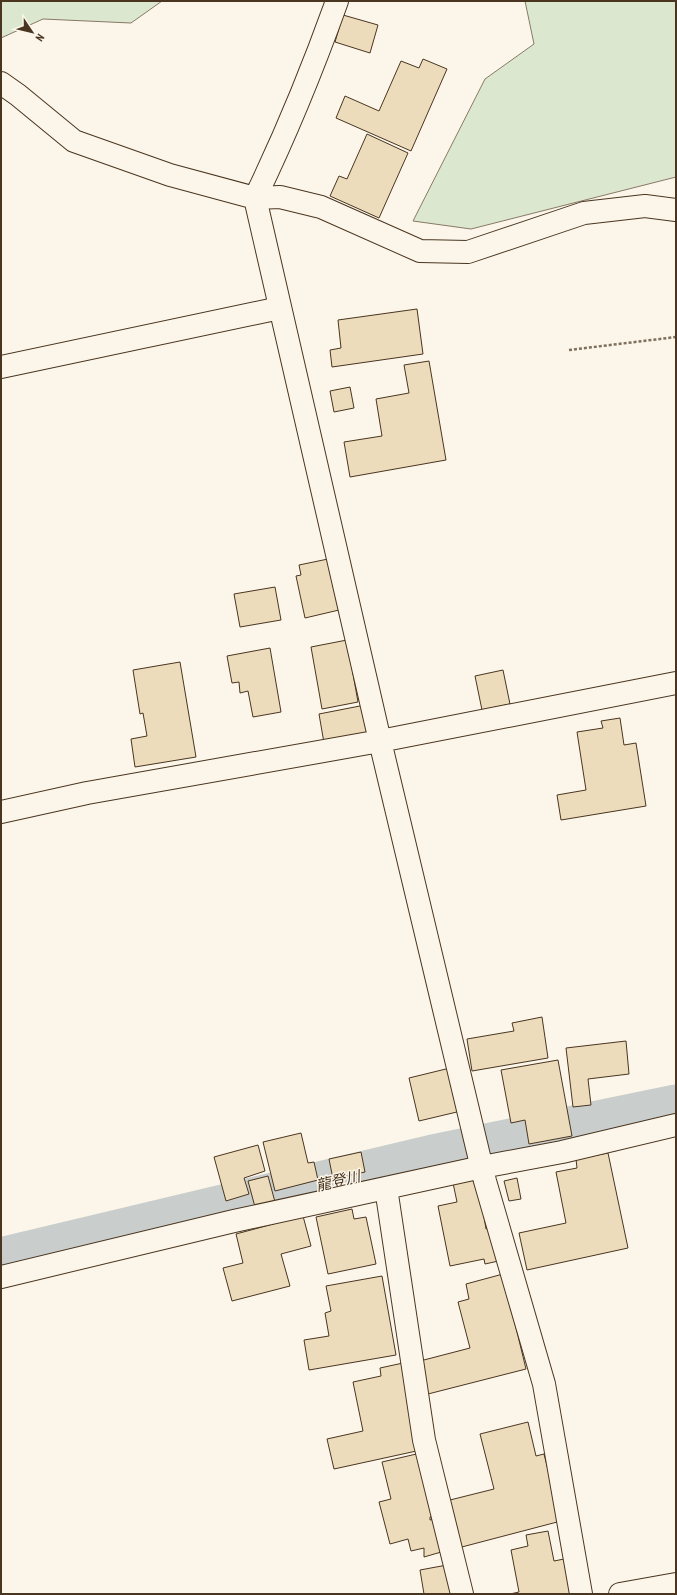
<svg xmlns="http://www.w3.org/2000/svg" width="677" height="1595" font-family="'PT Sans Narrow','Noto Sans JP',sans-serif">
  <rect width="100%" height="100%" fill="#fbf6e9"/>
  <path fill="#dce7d0" stroke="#887966" d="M1 1H162L131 23 43 19 1 38Z
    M525 1H676V177L471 229 413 221 485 79 534 44Z"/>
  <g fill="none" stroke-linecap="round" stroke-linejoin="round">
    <path stroke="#c9cecd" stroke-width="49" d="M1 1262 433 1159 676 1109"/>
  </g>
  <path fill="#ecdcbc" stroke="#4a3520" d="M343 15 378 25 370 53 335 42Z
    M423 59 447 69 411 151 336 118 345 96 379 111 401 61 419 68Z
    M367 134 408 153 379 218 330 196 339 176 347 179Z
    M417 309 423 354 332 367 330 350 341 348 338 320Z
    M429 361 446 460 350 477 344 442 382 436 376 399 409 393 404 365Z
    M350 387 354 408 334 412 330 391Z
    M328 559 339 610 305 618 296 576 301 575 299 565Z
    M275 587 281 620 240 627 234 594Z
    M347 640 358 702 322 709 311 647Z
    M270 648 281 712 253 717 248 691 240 693 239 682 232 683 227 656Z
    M180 662 196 757 135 767 131 739 147 736 143 713 140 714 133 670Z
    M503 670 510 704 482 710 475 676Z
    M365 705 371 734 324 743 319 714Z
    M620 718 624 745 636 743 646 806 561 820 557 795 586 790 577 732 603 728 601 721Z
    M542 1017 548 1058 472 1071 467 1039 514 1031 512 1023Z
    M626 1041 629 1074 588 1079 591 1105 573 1107 566 1048Z
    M558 1060 572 1136 529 1144 525 1120 511 1123 501 1070Z
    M450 1068 461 1111 419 1121 409 1078Z
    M301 1133 308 1163 314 1162 318 1180 275 1191 263 1142Z
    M258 1145 265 1171 244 1178 249 1194 226 1201 214 1157Z
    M361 1152 365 1172 333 1179 329 1159Z
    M608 1153 628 1248 527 1270 519 1233 566 1223 556 1172 577 1168 576 1159Z
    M268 1176 275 1202 255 1207 248 1181Z
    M481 1178 483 1211 486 1229 496 1227 503 1260 485 1264 484 1259 450 1266 438 1206 457 1202 453 1183Z
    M517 1178 521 1199 509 1201 504 1181Z
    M352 1209 354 1219 366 1217 376 1264 328 1274 316 1217Z
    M303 1216 311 1246 281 1254 290 1286 232 1301 223 1268 243 1263 236 1234Z
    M503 1274 526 1369 428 1394 420 1361 470 1348 458 1302 469 1299 466 1284Z
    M382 1276 396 1355 309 1370 304 1340 329 1336 325 1313 331 1311 326 1286Z
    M403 1363 421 1450 334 1469 327 1439 363 1431 353 1382 381 1376 380 1368Z
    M528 1422 536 1456 544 1454 561 1521 458 1548 446 1501 494 1489 480 1434Z
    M425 1452 440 1514 430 1517V1520L440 1518 448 1550 424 1557V1548L411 1551 408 1539 390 1544 379 1502 391 1499 382 1462Z
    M548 1531 554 1561 569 1558 576 1594H510L519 1592 511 1550 528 1546 526 1535Z
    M447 1565 453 1594H424L420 1570Z"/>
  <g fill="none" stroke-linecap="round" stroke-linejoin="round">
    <g stroke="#4a3520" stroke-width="24">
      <path id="minor" d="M337 1C313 68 286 134 255 198L380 741 485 1181 544 1384 581 1594
        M1 83 18 95 74 141 170 175 255 198 280 197 321 207 420 251 468 252 584 213 645 206 676 210
        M1 367 280 308
        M1 812 87 793 380 741 676 683
        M386 1188 424 1440 462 1594
        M1 1277 234 1221 482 1167 562 1152 676 1125
        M620 1594 676 1584"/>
    </g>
    <path stroke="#7f6f5c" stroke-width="2.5" stroke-dasharray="3 2" stroke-linecap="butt" d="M569 350 676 337"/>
    <use href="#minor" stroke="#fbf6e9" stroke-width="22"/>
  </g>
  <g text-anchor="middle" stroke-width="3" stroke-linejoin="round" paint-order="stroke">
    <g font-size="15" font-style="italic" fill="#4a3520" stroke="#fbf6e9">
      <text transform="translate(338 1181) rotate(-13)" y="5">龍登川</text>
    </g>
  </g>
  <rect width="677" height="1595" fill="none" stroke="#4a3520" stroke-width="4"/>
  <g transform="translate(32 32) rotate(125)" stroke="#fbf6e9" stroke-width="3" paint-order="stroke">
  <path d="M0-3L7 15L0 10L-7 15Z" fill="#4a3520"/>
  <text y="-6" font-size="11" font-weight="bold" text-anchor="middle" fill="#4a3520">N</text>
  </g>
</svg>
